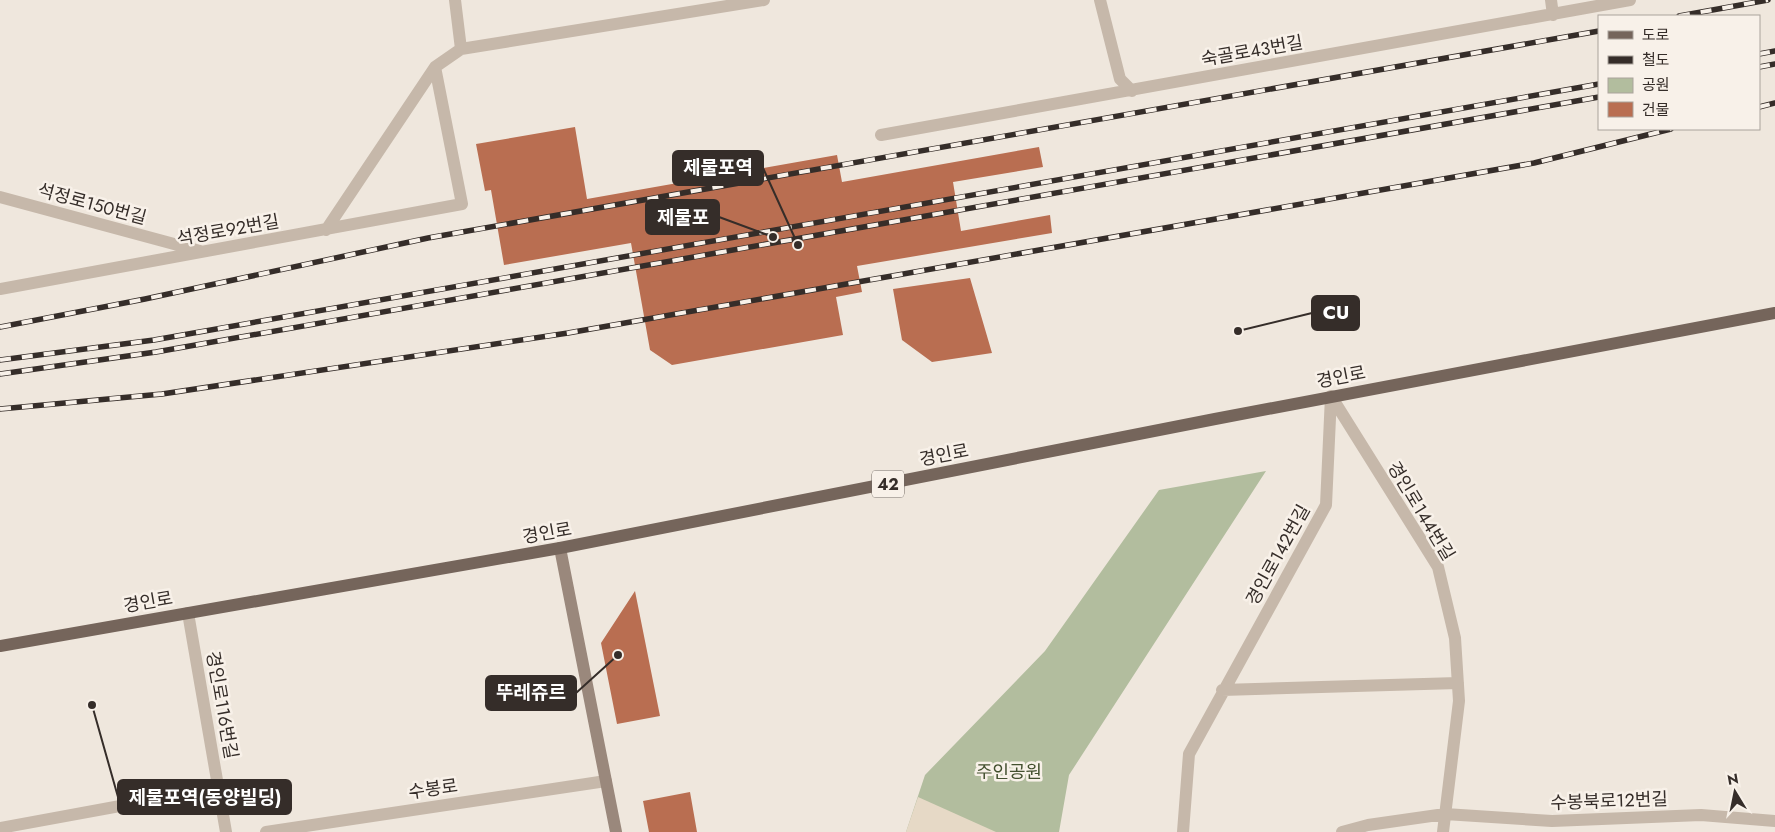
<svg xmlns="http://www.w3.org/2000/svg" width="1775" height="832" font-family="Jost,'Noto Sans KR',sans-serif">
  <rect width="100%" height="100%" fill="#efe7dd"/>
  <path fill="#b2bd9e" d="M1266 471 1069 775 1059 832H906L925 775 1045 651 1159 490Z"/>
  <path fill="#e6d9c6" d="M918 797 996 832H906Z"/>
  <path fill="#b96e51" d="M575 127 587 199 837 155 842 182 1039 147 1043 167 953 182 961 231 1050 215 1052 233 857 266 862 292 836 297 843 335 672 365 650 350 631 243 504 265 491 190 485 191 476 144Z
    M970 278 992 353 932 362 902 340 893 289Z
    M635 591 660 716 617 724 601 643Z
    M690 792 697 832H649L643 801Z"/>
  <g fill="none" stroke-linecap="round" stroke-linejoin="round">
    <path stroke="#c6b8aa" stroke-width="12" d="M455 0 461 49
      M1100 0 1120 79 1132 91
      M1551 0 1553 15
      M881 135 1630 0
      M0 197 200 251
      M326 230 435 67 461 49 764 0
      M0 289 462 204 435 67
      M1331 396 1438 567 1455 638 1459 701 1443 832
      M188 613 226 832
      M1222 690 1458 683
      M0 828 218 788
      M266 832 606 781
      M1183 832 1189 754 1326 505 1331 396
      M1342 832 1368 825 1445 814 1552 821 1701 815 1775 821"/>
    <path stroke="#9a887c" stroke-width="12" d="M560 548 616 832"/>
    <path stroke="#75655b" stroke-width="12" d="M0 646 560 548 1215 419 1775 313"/>
    <g stroke="#352d29" stroke-width="5.5">
      <path id="rail" d="M1679 16 1768 0
        M1759 54 1775 51
        M1759 67 1775 64
        M1759 107 1775 103
        M0 327 145 299 428 238 1599 31
        M0 360 154 340 1599 84
        M0 374 156 352 1599 97
        M0 409 162 394 568 333 1534 163 1671 129"/>
    </g>
    <use href="#rail" stroke="#f8f1e9" stroke-width="4" stroke-dasharray="11" stroke-linecap="butt"/>
  </g>
  <g text-anchor="middle" stroke-width="5" stroke-linejoin="round" paint-order="stroke">
    <rect fill="#f8f1e9" stroke="#706863" stroke-width="1" x="872" y="470.5" width="32" height="27" rx="4"/>
    <g font-size="16" font-weight="bold" fill="#352d29">
      <text x="888" y="490">42</text>
    </g>
    <g font-size="18" fill="#352d29" stroke="#f8f1e9">
      <text transform="translate(1252 51) rotate(-10)" y="6">숙골로43번길</text>
      <text transform="translate(92 204) rotate(15)" y="6">석정로150번길</text>
      <text transform="translate(228 230) rotate(-10)" y="6">석정로92번길</text>
      <text transform="translate(1341 377) rotate(-11)" y="6">경인로</text>
      <text transform="translate(944 455) rotate(-11)" y="6">경인로</text>
      <text transform="translate(1421 511) rotate(59)" y="6">경인로144번길</text>
      <text transform="translate(547 533) rotate(-10)" y="6">경인로</text>
      <text transform="translate(1278 555) rotate(-61)" y="6">경인로142번길</text>
      <text transform="translate(148 602) rotate(-10)" y="6">경인로</text>
      <text transform="translate(222 705) rotate(80)" y="6">경인로116번길</text>
      <text transform="translate(433 789) rotate(-8)" y="6">수봉로</text>
      <text transform="translate(1609 801) rotate(-2)" y="6">수봉북로12번길</text>
    </g>
    <g font-size="18" fill="#43502f" stroke="#f8f1e9">
      <text x="1009" y="778">주인공원</text>
    </g>
  </g>
  <path fill="none" stroke="#352d29" stroke-width="2" d="M798 245L763 168M773 237L719 217M1238 331L1312 313M618 655L576 693M92 705L118 797"/>
  <g fill="#352d29" stroke="#f8f1e9" stroke-width="2">
    <circle cx="798" cy="245" r="5"/>
    <circle cx="773" cy="237" r="5"/>
    <circle cx="1238" cy="331" r="5"/>
    <circle cx="618" cy="655" r="5"/>
    <circle cx="92" cy="705" r="5"/>
  </g>
  <g fill="#352d29" stroke="#352d29" stroke-width="2">
    <rect x="673" y="151" width="90" height="34" rx="5"/>
    <rect x="646" y="200" width="73" height="34" rx="5"/>
    <rect x="1312" y="296" width="47" height="34" rx="5"/>
    <rect x="486" y="676" width="90" height="34" rx="5"/>
    <rect x="118" y="780" width="173" height="34" rx="5"/>
  </g>
  <g font-size="19" text-anchor="middle" font-weight="bold" fill="#fff">
    <text x="718" y="174">제물포역</text>
    <text x="683" y="224">제물포</text>
    <text x="1336" y="319">CU</text>
    <text x="531" y="699">뚜레쥬르</text>
    <text x="205" y="804">제물포역(동양빌딩)</text>
  </g>
  <rect x="1598" y="15" width="162" height="115" fill="#f8f1e9" stroke="#aaa39c"/>
  <rect x="1608" y="31" width="25" height="8" fill="#75655b" stroke="#aaa39c"/>
  <text x="1642" y="40" font-size="15" fill="#352d29">도로</text>
  <rect x="1608" y="56" width="25" height="8" fill="#352d29" stroke="#aaa39c"/>
  <text x="1642" y="65" font-size="15" fill="#352d29">철도</text>
  <rect x="1608" y="78" width="25" height="15" fill="#b2bd9e" stroke="#aaa39c"/>
  <text x="1642" y="90" font-size="15" fill="#352d29">공원</text>
  <rect x="1608" y="102" width="25" height="15" fill="#b96e51" stroke="#aaa39c"/>
  <text x="1642" y="115" font-size="15" fill="#352d29">건물</text>
  <g transform="translate(1735 792) rotate(350)" stroke="#f8f1e9" stroke-width="4" paint-order="stroke">
  <path d="M0-4L9 19L0 12L-9 19Z" fill="#352d29"/>
  <text y="-8" font-size="14" font-weight="bold" text-anchor="middle" fill="#352d29">N</text>
  </g>
</svg>
